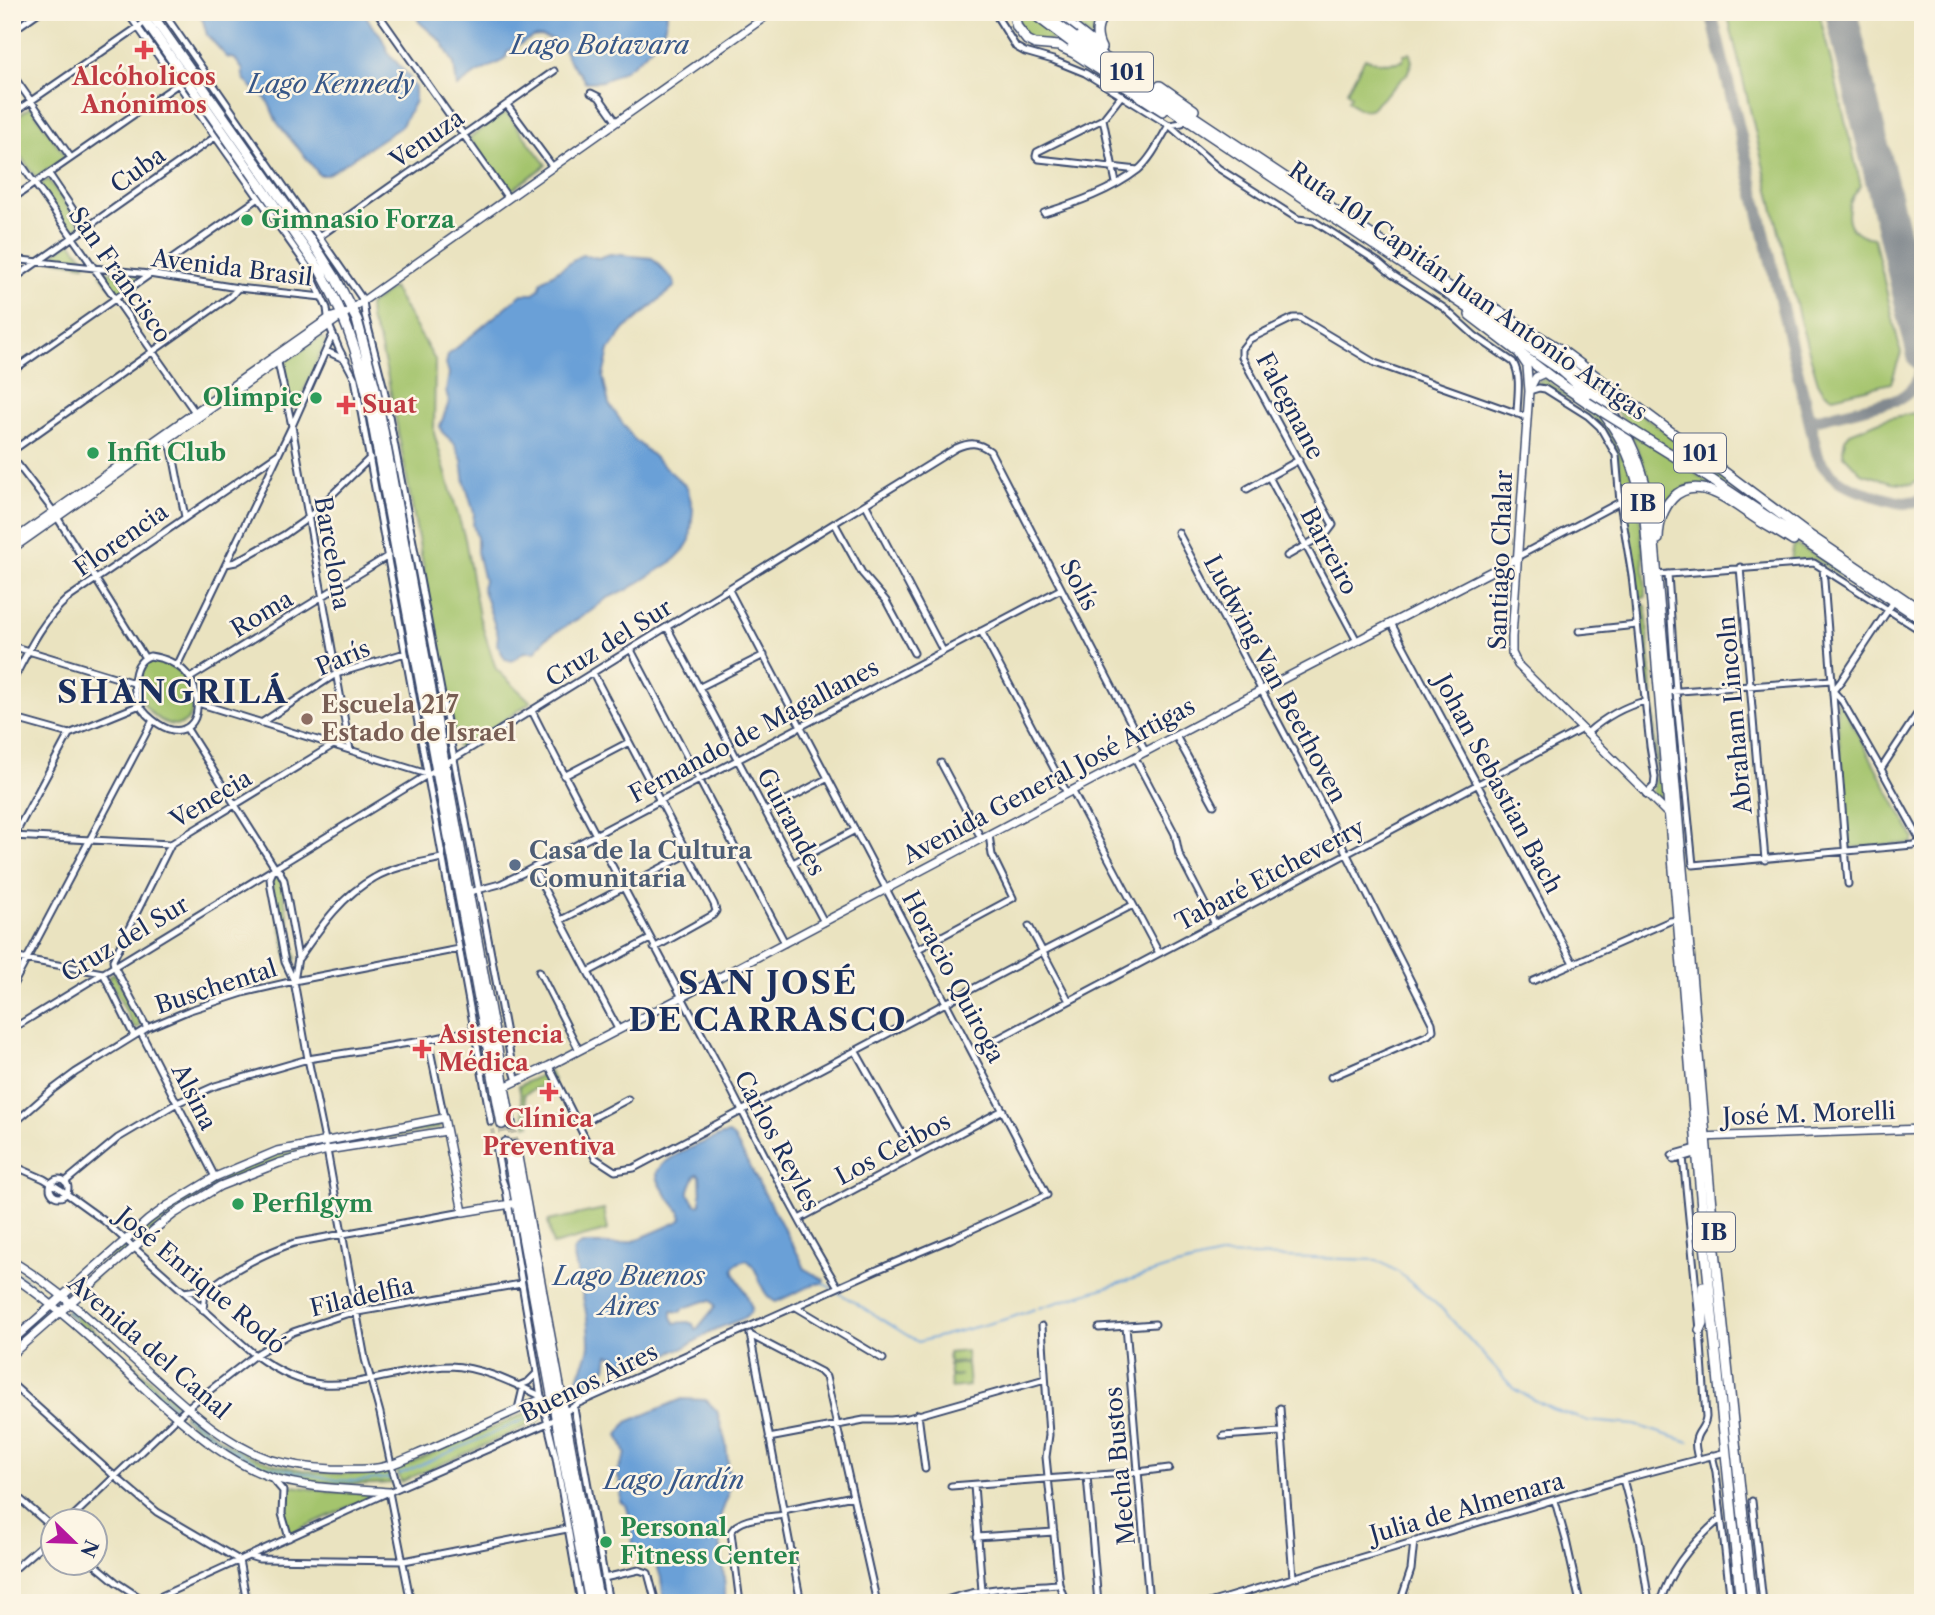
<svg xmlns="http://www.w3.org/2000/svg" width="1935" height="1615" font-family="'Libre Caslon Text',serif">
  <rect width="100%" height="100%" fill="#fcf5e5"/>
  <filter id="ink" filterUnits="userSpaceOnUse"><feTurbulence type="fractalNoise" baseFrequency=".0143" numOctaves="2"/><feDisplacementMap in="SourceGraphic" scale="14" xChannelSelector="R" yChannelSelector="G"/><feConvolveMatrix kernelMatrix="1 2 1 2 8 2 1 2 1" color-interpolation-filters="sRGB"/></filter>
  <filter id="wash" filterUnits="userSpaceOnUse"><feTurbulence type="fractalNoise" baseFrequency=".00686" numOctaves="4" result="noise"/><feDisplacementMap in="SourceGraphic" scale="28" xChannelSelector="R" yChannelSelector="G"/><feGaussianBlur stdDeviation="1.57" result="paint"/><feColorMatrix in="noise" values="0 0 0 0 0 0 0 0 0 0 0 0 0 0 0 0 0 1.4 0 .05"/><feComposite in="paint" operator="in"/></filter>
  <g filter="url(#wash)">
    <rect width="100%" height="100%" fill="#eae3c0"/>
    <path fill="#a4c46d" stroke="#607a66" stroke-width="2" d="M1019 12H1065C1070 51 1015 51 1019 12Z
      M1727 12H1819L1861 186C1843 205 1841 235 1874 238L1901 353 1891 383 1833 397 1824 392 1818 382 1800 321Z
      M1096 16 1093 28V40L1075 24 1083 18Z
      M1410 53 1412 62 1407 74 1372 108C1362 113 1355 107 1348 100L1351 96 1347 91 1365 58C1377 64 1389 64 1403 61L1404 54Z
      M31 107 66 157 36 178 12 144V120Z
      M506 112 546 165 509 192 469 138Z
      M48 179 82 227 73 234 39 186Z
      M71 242 86 261 85 265 50 259 52 256Z
      M102 271 138 276V279L118 294 115 293 101 274Z
      M393 288 435 360 434 433 465 539 479 616 496 669 531 702 458 751 387 373 379 340 370 320 369 305Z
      M321 337 326 340 296 409 293 410 291 408 283 366 285 362Z
      M1544 379 1597 415 1612 436 1622 457 1626 459 1634 482 1640 513 1646 596 1644 598 1638 597C1634 566 1628 536 1623 506 1620 483 1622 458 1610 438 1595 413 1567 399 1543 384L1534 386 1536 382Z
      M1599 383 1820 546 1624 420 1600 390Z
      M1913 413 1916 415 1923 444V475L1912 484 1892 482 1861 473 1844 455 1843 450 1845 439 1850 433 1885 419Z
      M1630 433 1650 444 1771 523 1723 494 1686 486 1655 526C1652 489 1647 467 1630 433Z
      M1794 544 1815 555 1889 601 1887 604 1815 560H1791Z
      M1641 604 1646 606 1656 743 1662 789 1660 796 1655 798 1652 794 1657 774 1638 607Z
      M155 660C169 663 183 671 189 685 193 693 194 702 192 711 182 749 116 701 146 662Z
      M1838 702 1842 705 1914 838 1912 843 1848 848 1836 703Z
      M277 875 280 876 296 958 293 964 288 961 271 881Z
      M114 973 140 1023V1026L137 1028 134 1027 109 979V976Z
      M549 1071 554 1080 524 1094 530 1125H526L519 1086Z
      M439 1123 440 1128 331 1148 329 1143Z
      M321 1144 322 1149 272 1162 223 1182 220 1177 270 1157Z
      M212 1180 215 1186 137 1241H133L132 1239C157 1216 184 1198 212 1180Z
      M604 1209 608 1230 553 1245 548 1221Z
      M124 1245 128 1246V1249L71 1298 68 1294Z
      M69 1308 181 1407 177 1411 65 1312Z
      M966 1351 967 1362 949 1363 948 1353Z
      M967 1363 969 1386 951 1388 950 1377 961 1375 950 1376 949 1365Z
      M540 1407 541 1420 401 1482 396 1469Z
      M186 1413C201 1424 215 1436 230 1445 279 1473 334 1477 388 1472L391 1483C336 1487 272 1483 225 1451 210 1441 197 1428 183 1417Z
      M1730 1457 1732 1458 1749 1603H1744Z
      M288 1485 330 1492 377 1494 289 1534 283 1512Z"/>
    <path fill="#6aa0d7" stroke="#42689a" stroke-width="2" fill-rule="evenodd" d="M198 12H341L349 15 355 12H364L372 26 380 34 389 54 408 75 415 88V101L402 125 396 130 333 171 326 175H319C307 156 290 141 277 122 273 115 270 102 265 98 257 89 240 83 243 70L235 59 227 57 207 35 203 21Z
      M415 12H667C668 41 627 73 602 81 597 82 590 81 585 82 580 70 566 63 565 50L554 40 540 36 533 37 508 51 506 57 500 62 477 73 457 87 454 64 442 42 419 22Z
      M610 254 652 258 674 281 675 286 625 329 609 350 603 377 609 404 633 438 687 487 693 509 690 540 684 550 673 561 627 590 607 598 591 611 546 638 535 652H524L512 661 505 659 497 644 498 635 482 587 484 581 477 552V538L473 525 474 513 465 483 462 460 454 443 442 432 440 426 449 402 446 391 449 374 446 364 448 355 522 294H532L539 289 542 281 582 255 599 258Z
      M729 1134 734 1138 800 1258 805 1269 824 1280 823 1283 814 1284 776 1302C758 1294 761 1270 747 1260 726 1264 734 1274 742 1286 746 1293 749 1301 752 1308L750 1313 745 1318 716 1329 682 1349 676 1350 657 1359 620 1361 615 1356 608 1355 606 1368C593 1373 589 1384 576 1391 574 1377 589 1360 589 1344 589 1312 578 1281 573 1251L578 1246 582 1244H620L634 1241 680 1221 682 1218 680 1212C673 1203 657 1185 657 1174 658 1158 709 1141 722 1135ZM698 1174 700 1176 701 1200V1204L697 1205C684 1193 689 1190 695 1175ZM705 1301H711L714 1304 715 1307 697 1329H695L693 1324 688 1322 675 1323 672 1317V1311L680 1312 684 1308Z
      M682 1399 706 1400 717 1411 726 1444 729 1475 728 1496 720 1517V1541L725 1587V1603H664L661 1578 655 1559 633 1549 632 1524 626 1505 620 1502 621 1486 617 1473 626 1454 618 1435 627 1422Z"/>
    <g fill="none" stroke-linecap="round" stroke-linejoin="round">
      <path stroke="#6aa0d7" stroke-width="2" d="M12 1270 44 1294 53 1298
        M823 1283 918 1342 1010 1318 1035 1309
        M1039 1308 1168 1268 1224 1255 1377 1260 1398 1272 1442 1309 1514 1389 1552 1409 1588 1421 1635 1425 1689 1442
        M67 1311 74 1319
        M104 1346 177 1409
        M573 1398 576 1391
        M186 1416 229 1448 262 1465 337 1480 357 1481 390 1478
        M400 1474 537 1414"/>
      <path stroke="#82898f" stroke-width="12" d="M1711 12 1818 457C1834 488 1866 493 1897 502L1905 503 1923 500
        M1806 412 1811 417 1818 419 1899 399C1917 389 1923 374 1922 353"/>
      <path stroke="#82898f" stroke-width="32" d="M1841 12 1923 355"/>
    </g>
  </g>
  <g filter="url(#ink)">
    <g fill="none" stroke-linecap="round" stroke-linejoin="round">
      <path stroke="#c1bfac" stroke-width="5" stroke-dasharray="5 2.5" stroke-linecap="butt" d="M491 1122 496 1146"/>
      <path stroke="#c1bfac" stroke-width="9" stroke-dasharray="9 4.5" stroke-linecap="butt" d="M502 1124 506 1143
        M511 1125 515 1146"/>
      <g stroke="#3a4a6d" stroke-width="9">
        <path id="minor" d="M127 12 307 266 327 308 329 325 339 349 355 379 491 1122
          M163 12 363 300 365 315 384 389 511 1060 517 1081
          M377 12 508 198
          M994 12 1016 47 1025 52 1053 60 1085 73 1169 125 1182 123
          M12 31 39 12
          M12 74 71 158
          M591 93 599 97 616 121
          M507 105 552 166
          M12 114 160 12
          M1103 119 1037 152 1036 156 1039 159 1138 170
          M12 151 197 415
          M49 174 86 229
          M1116 183 1103 119 1122 95
          M12 199 178 84
          M1044 213C1076 203 1111 191 1138 170 1151 159 1160 140 1169 125L1218 168 1298 219 1314 221 1378 262 1393 275 1444 308 1475 336 1513 362C1522 376 1517 398 1517 414
          M320 236 554 71
          M12 259 149 274 238 288 322 297
          M12 280 215 137
          M326 351 346 360
          M277 358 292 426 350 750
          M12 371 259 198
          M1529 391 1539 388 1545 389 1588 416 1600 427 1616 455 1620 502 1632 576 1650 746 1655 777 1654 786 1646 794
          M165 437 172 449 185 517
          M12 451 231 296 238 288
          M12 457 54 512 58 513 57 517 145 658
          M1269 477 1357 641
          M1247 489 1299 460
          M866 505 943 651
          M835 524 862 573 886 601 914 653
          M1178 532 1322 805 1432 1023 1433 1030 1428 1035 1331 1077
          M1287 556 1327 533 1333 525 1242 357V349L1250 339 1293 318H1300L1375 363 1527 417
          M1517 557 1620 502
          M226 564 236 562 284 535 308 518 370 458
          M1740 567 1765 860
          M1823 568 1848 884
          M1668 574 1676 692 1693 865 1913 845 1923 842
          M1656 575 1814 563 1923 632
          M1894 601 1841 681 1833 691 1842 701 1881 769 1923 845
          M1391 623 1573 963
          M667 627 824 922
          M981 631 1067 793
          M1579 631 1637 625
          M12 646 134 683
          M631 650 785 943
          M150 656C163 658 175 662 184 671 198 684 205 720 184 729 169 736 146 717 139 704 132 689 131 662 150 656Z
          M177 666 292 426 333 334
          M593 673 714 904 716 911 713 915 654 948
          M190 678 388 556
          M12 682C28 652 41 622 67 599L278 454
          M700 687 764 655
          M1666 692 1832 680
          M198 703 427 774
          M532 711C591 828 653 943 715 1059 755 1135 793 1214 838 1287
          M12 718 69 734
          M261 723 336 674 405 653
          M187 729 275 868 280 872 284 880 298 958 294 981
          M1587 733C1604 718 1622 707 1645 701
          M1176 736 1214 805
          M1135 758 1175 834 1179 854 1215 924
          M941 763 981 838
          M445 764 956 448C970 442 978 442 990 451L1146 752
          M1881 769 1923 705
          M564 776 629 742
          M1072 790 1159 953
          M766 811 828 778
          M12 836 171 844 333 745
          M12 840 69 734 140 705
          M793 863 855 830
          M533 868 618 1029
          M274 869 270 878 271 888 285 962 294 981 308 1059 327 1150 365 1359 380 1413 391 1465 398 1488
          M466 893 500 884 525 872 1061 589
          M561 920 688 854
          M1029 926 1069 1001
          M918 949 1013 898 992 855 989 835
          M12 957 103 973 134 1036
          M299 958C320 928 341 896 374 878 394 866 420 863 442 858
          M539 971 579 1050
          M588 972 650 939
          M1533 981 1670 921 1678 920
          M12 987 153 720
          M147 1028 114 966 113 960 171 844
          M12 1029 437 769
          M141 1033 215 1177
          M428 1040 444 1118
          M856 1052 915 1157
          M973 1052 1582 729
          M549 1066 595 1158 615 1171 634 1168 1042 952 1133 905
          M12 1125 52 1090 76 1072 147 1028 190 1010 246 992 294 981 459 949
          M579 1125 628 1099
          M496 1146 502 1179 506 1190 541 1396 556 1458 581 1603
          M1672 1155 1697 1148
          M1683 1157 1700 1330 1706 1417C1705 1428 1697 1431 1696 1440 1694 1445 1697 1453 1698 1459
          M1674 1160 1698 1153
          M12 1165 44 1179 60 1189 103 1220 255 1355C311 1396 339 1386 402 1373 418 1370 434 1366 450 1366 481 1367 513 1383 541 1396
          M50 1188a9 9 0 1 1 18 0a9 9 0 1 1-18 0Z
          M65 1182 118 1138 177 1103 215 1086 308 1059 428 1040 478 1029
          M799 1219 1003 1110
          M184 1292 197 1290 205 1292 203 1310
          M205 1292C230 1271 264 1253 294 1243L463 1212
          M796 1307 883 1359
          M1042 1326 1049 1435 1046 1457 1059 1584 1066 1603
          M1126 1326 1149 1603
          M1099 1328 1155 1324
          M750 1334 801 1603
          M750 1335 821 1372 826 1377 877 1603
          M12 1384 111 1473 157 1512 239 1560 247 1603
          M518 1386 528 1382 537 1373
          M574 1408 609 1603
          M1280 1408 1293 1577
          M518 1409 523 1388
          M918 1414 925 1469
          M1223 1436 1281 1432
          M769 1438 864 1420H891L908 1418 1045 1379
          M1712 1455 1716 1472 1731 1603
          M1087 1476 1098 1603
          M271 1477 283 1491 282 1514 289 1538
          M1623 1479 1639 1539 1649 1603
          M974 1485 982 1591 985 1603
          M951 1486 1138 1472 1169 1468
          M12 1492 52 1527
          M389 1492 411 1603
          M1555 1501 1566 1540 1580 1603
          M1752 1501 1763 1603
          M783 1510 853 1496
          M69 1520 187 1408 255 1355 293 1332 346 1314 521 1284
          M977 1537 1054 1532
          M249 1556 259 1559 404 1561 567 1529
          M92 1562 116 1582 148 1603
          M12 1571 52 1536
          M604 1578 639 1570 648 1573 656 1603
          M146 1603 389 1492 548 1423 579 1403 879 1269 951 1239 1047 1195 729 590
          M740 1603 731 1532C740 1516 767 1518 784 1515
          M939 1603C977 1587 1019 1587 1059 1584
          M1209 1603 1623 1479 1726 1452
          M1400 1603 1411 1570 1414 1541
          M1660 1603C1669 1570 1694 1541 1720 1519"/>
      </g>
      <g stroke="#3a4a6d" stroke-width="10">
        <path id="tertiary" d="M1519 354 1527 366 1529 391 1512 637V653L1518 665 1670 816
          M1529 390 1536 377 1545 373
          M12 541 329 318 339 315
          M12 549 772 12
          M500 1089 549 1066 682 997 1262 690 1517 558
          M1700 1137 1923 1129
          M12 1261C68 1294 115 1344 164 1387 195 1415 228 1445 269 1459 289 1465 311 1468 332 1469 351 1469 371 1471 390 1465 403 1461 417 1454 430 1449 467 1433 504 1415 542 1399
          M12 1276C65 1311 111 1358 158 1401 192 1430 225 1460 268 1476 306 1489 349 1489 389 1492
          M12 1341 148 1220 167 1206 215 1177 277 1151 444 1118 463 1212 517 1203
          M12 1354 155 1229 174 1214 220 1186 279 1163 327 1150 446 1131"/>
      </g>
      <g stroke="#3a4a6d" stroke-width="12">
        <path id="primary" d="M139 12 321 272C343 311 358 353 368 397L502 1124
          M150 12 320 254 336 279 357 320 376 392 511 1125
          M506 1143 590 1603
          M515 1146 599 1603"/>
      </g>
      <g stroke="#3a4a6d" stroke-width="12">
        <path id="trunk" d="M1013 12 1017 27 1027 40 1035 44 1059 46 1074 53 1163 111
          M1069 24 1092 42
          M1068 28 1069 12
          M1074 37 1565 364C1618 407 1643 454 1652 520L1714 1241 1752 1603
          M1071 42 1561 370C1612 413 1636 453 1645 519L1705 1244 1741 1603
          M1101 48C1094 34 1097 26 1104 12
          M1160 86 1194 110
          M1458 286 1561 350 1806 533 1923 612
          M1470 315 1555 380 1587 402
          M1635 432 1700 472 1923 620
          M1658 539C1659 507 1677 478 1713 492 1727 497 1738 507 1751 515 1764 524 1779 532 1793 541
          M1700 1330 1703 1323V1287"/>
      </g>
      <use href="#minor" stroke="#fff" stroke-width="5"/>
      <use href="#tertiary" stroke="#fff" stroke-width="7"/>
      <use href="#primary" stroke="#fff" stroke-width="9"/>
      <use href="#trunk" stroke="#fff" stroke-width="9"/>
      <g stroke="#3a4a6d" stroke-width="12" stroke-linecap="butt">
        <path id="trunk-bridge" d="M1031 12 1071 42
          M1041 12 1074 37
          M1587 402 1635 432"/>
      </g>
      <use href="#trunk-bridge" stroke="#fff" stroke-width="9"/>
    </g>
  </g>
  <g fill="#e0444e" stroke="#fcf5e5" stroke-width="2.5">
    <path d="M140.5 39.5h7v7h7v7h-7v7h-7v-7h-7v-7h7z"/>
    <path d="M342.5 394.5h7v7h7v7h-7v7h-7v-7h-7v-7h7z"/>
    <path d="M418.5 1038.5h7v7h7v7h-7v7h-7v-7h-7v-7h7z"/>
    <path d="M545.5 1081.5h7v7h7v7h-7v7h-7v-7h-7v-7h7z"/>
  </g>
  <g fill="#2e9e5b" stroke="#fcf5e5" stroke-width="2.5">
    <circle cx="247" cy="220" r="7"/>
    <circle cx="316" cy="398" r="7"/>
    <circle cx="93" cy="453" r="7"/>
    <circle cx="238" cy="1204" r="7"/>
    <circle cx="606" cy="1542" r="7"/>
  </g>
  <circle fill="#8d6e63" stroke="#fcf5e5" stroke-width="2.5" cx="307" cy="719" r="7"/>
  <circle fill="#5c6f8a" stroke="#fcf5e5" stroke-width="2.5" cx="515" cy="865" r="7"/>
  <g text-anchor="middle" stroke-width="5" stroke-linejoin="round" paint-order="stroke">
    <g fill="#fcf5e5" stroke="#5e6a86" stroke-width="2">
      <rect x="1101" y="52.5" width="52" height="39" rx="5"/>
      <rect x="1674" y="433.5" width="52" height="39" rx="5"/>
      <rect x="1622" y="483.5" width="42" height="39" rx="5"/>
      <rect x="1693" y="1212.5" width="42" height="39" rx="5"/>
    </g>
    <g font-size="23" font-weight="bold" fill="#1b2f5e">
      <text x="1127" y="80">101</text>
      <text x="1700" y="461">101</text>
      <text x="1643" y="511">IB</text>
      <text x="1714" y="1240">IB</text>
    </g>
    <g font-size="24" font-weight="bold" fill="#be3a42" stroke="#fcf5e5">
      <text x="144" y="85">Alcóholicos<tspan x="144" dy="28">Anónimos</tspan></text>
      <text x="362" y="413" text-anchor="start">Suat</text>
      <text x="438" y="1043" text-anchor="start">Asistencia<tspan x="438" dy="28">Médica</tspan></text>
      <text x="549" y="1127">Clínica<tspan x="549" dy="28">Preventiva</tspan></text>
    </g>
    <g font-size="24" fill="#1b2f5e" stroke="#fcf5e5">
      <text transform="translate(427 139) rotate(-35)" y="8">Venuza</text>
      <text transform="translate(138 170) rotate(-36)" y="8">Cuba</text>
      <text transform="translate(232 268) rotate(7)" y="8">Avenida Brasil</text>
      <text transform="translate(120 275) rotate(55)" y="8">San Francisco</text>
      <text transform="translate(1468 291) rotate(35)" y="8">Ruta 101 Capitán Juan Antonio Artigas</text>
      <text transform="translate(1290 406) rotate(62)" y="8">Falegnane</text>
      <text transform="translate(121 540) rotate(-35)" y="8">Florencia</text>
      <text transform="translate(1329 551) rotate(62)" y="8">Barreiro</text>
      <text transform="translate(332 553) rotate(80)" y="8">Barcelona</text>
      <text transform="translate(1501 560) rotate(-88)" y="8">Santiago Chalar</text>
      <text transform="translate(1079 585) rotate(62)" y="8">Solís</text>
      <text transform="translate(262 614) rotate(-31)" y="8">Roma</text>
      <text transform="translate(609 643) rotate(-32)" y="8">Cruz del Sur</text>
      <text transform="translate(343 658) rotate(-23)" y="8">París</text>
      <text transform="translate(1275 679) rotate(62)" y="8">Ludwing Van Beethoven</text>
      <text transform="translate(1735 715) rotate(-95)" y="8">Abraham Lincoln</text>
      <text transform="translate(754 731) rotate(-28)" y="8">Fernando de Magallanes</text>
      <text transform="translate(1049 781) rotate(-28)" y="8">Avenida General José Artigas</text>
      <text transform="translate(1498 784) rotate(62)" y="8">Johan Sebastian Bach</text>
      <text transform="translate(211 799) rotate(-31)" y="8">Venecia</text>
      <text transform="translate(791 822) rotate(62)" y="8">Guirandes</text>
      <text transform="translate(1270 875) rotate(-28)" y="8">Tabaré Etcheverry</text>
      <text transform="translate(125 939) rotate(-31)" y="8">Cruz del Sur</text>
      <text transform="translate(953 977) rotate(62)" y="8">Horacio Quiroga</text>
      <text transform="translate(216 987) rotate(-18)" y="8">Buschental</text>
      <text transform="translate(194 1097) rotate(63)" y="8">Alsina</text>
      <text transform="translate(1809 1114) rotate(-2)" y="8">José M. Morelli</text>
      <text transform="translate(777 1141) rotate(62)" y="8">Carlos Reyles</text>
      <text transform="translate(893 1149) rotate(-28)" y="8">Los Ceibos</text>
      <text transform="translate(201 1281) rotate(40)" y="8">José Enrique Rodó</text>
      <text transform="translate(362 1297) rotate(-13)" y="8">Filadelfia</text>
      <text transform="translate(149 1347) rotate(41)" y="8">Avenida del Canal</text>
      <text transform="translate(589 1383) rotate(-26)" y="8">Buenos Aires</text>
      <text transform="translate(1120 1466) rotate(-95)" y="8">Mecha Bustos</text>
      <text transform="translate(1467 1508) rotate(-16)" y="8">Julia de Almenara</text>
    </g>
    <g font-size="24" font-weight="bold" fill="#27864d" stroke="#fcf5e5" text-anchor="start">
      <text x="261" y="228">Gimnasio Forza</text>
      <text x="302" y="406" text-anchor="end">Olimpic</text>
      <text x="107" y="461">Infit Club</text>
      <text x="252" y="1212">Perfilgym</text>
      <text x="620" y="1536">Personal<tspan x="620" dy="28">Fitness Center</tspan></text>
    </g>
    <g font-size="24" font-weight="bold" fill="#785e54" stroke="#fcf5e5" text-anchor="start">
      <text x="321" y="713">Escuela 217<tspan x="321" dy="28">Estado de Israel</tspan></text>
    </g>
    <g font-size="24" font-weight="bold" fill="#4e5e75" stroke="#fcf5e5" text-anchor="start">
      <text x="529" y="859">Casa de la Cultura<tspan x="529" dy="28">Comunitaria</tspan></text>
    </g>
    <g font-size="26" font-style="italic" fill="#375788" stroke="#fcf5e5">
      <text x="600" y="54">Lago Botavara</text>
      <text x="331" y="93">Lago Kennedy</text>
      <text x="629" y="1285">Lago Buenos<tspan x="629" dy="30">Aires</tspan></text>
      <text x="674" y="1489">Lago Jardín</text>
    </g>
    <g font-size="32" font-weight="bold" letter-spacing="2" fill="#1b2f5e" stroke="#fcf5e5">
      <text x="173" y="703">SHANGRILÁ</text>
      <text x="768" y="994">SAN JOSÉ<tspan x="768" dy="37">DE CARRASCO</tspan></text>
    </g>
  </g>
  <rect width="1935" height="1615" fill="none" stroke="#fcf5e5" stroke-width="42"/>
  <g transform="translate(74 1542) rotate(113)"><circle r="33" fill="#fcf5e5" stroke="#a2a6af" stroke-width="2"/>
  <path d="M0-5L12 26L0 18L-12 26Z" fill="#b5179e"/>
  <text y="-10" font-size="19" font-weight="bold" text-anchor="middle" fill="#1b2f5e">N</text>
  </g>
</svg>
